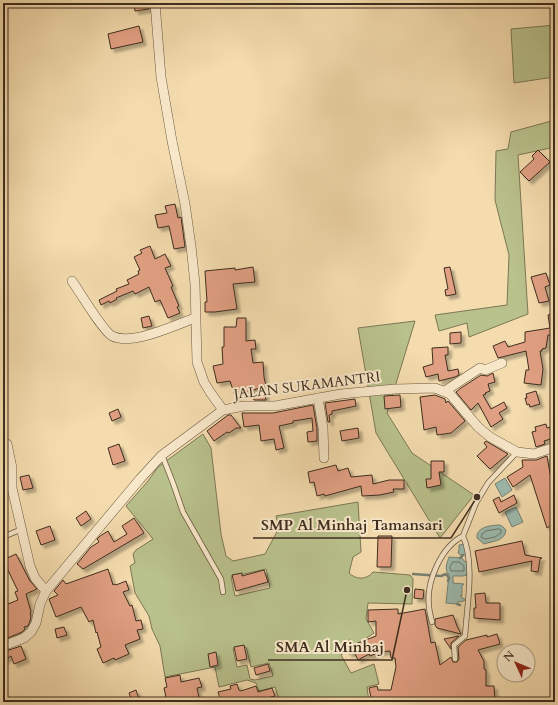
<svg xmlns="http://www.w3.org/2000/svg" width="558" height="705" font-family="Cardo,serif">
  <defs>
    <filter id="shadow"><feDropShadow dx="3.5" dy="3.5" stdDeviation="1" flood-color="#0004"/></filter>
  </defs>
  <rect width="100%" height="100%" fill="#f4dcae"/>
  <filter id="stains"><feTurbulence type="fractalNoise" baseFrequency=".005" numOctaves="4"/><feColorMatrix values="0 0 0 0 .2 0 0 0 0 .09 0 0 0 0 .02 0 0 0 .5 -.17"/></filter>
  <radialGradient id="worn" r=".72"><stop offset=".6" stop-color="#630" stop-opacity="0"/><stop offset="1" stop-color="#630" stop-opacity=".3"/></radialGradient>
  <path fill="#b9c18c" stroke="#7c7755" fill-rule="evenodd" d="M555 25V81L554 77 514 83 511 29Z
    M555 120V147L518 155 528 314 469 337 467 323 439 331 435 315 507 305 509 255 495 200 496 151 508 149 511 132Z
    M415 321 387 413 412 453 474 495 440 538 376 433 358 328Z
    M203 434 211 448 221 534 226 556 233 561 265 554 279 528 276 516 358 502 361 552 353 557 349 573C356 580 367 580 373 572L410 575 413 579 412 604 368 603 366 619 374 633 341 655 351 673 374 664 379 684 367 687 369 702H280L275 687 259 691 256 683 247 680 219 687 215 667 165 677 160 646 152 629 149 616 135 593 130 566 135 563 133 554 136 550 153 539 126 506 148 481 158 467ZM266 569 270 588 235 596 231 577ZM246 647 251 667 269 663 273 676 255 680 250 679 247 665 237 667 233 649Z"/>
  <path fill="#9cbbaf" stroke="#768275" d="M505 478 512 490 502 497 495 484Z
    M516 507 523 522 512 527 505 512Z
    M500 525 503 527 506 530C505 541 493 541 484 544L477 538C476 527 491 525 500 525Z
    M465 544 466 555H461L458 553 459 550V545Z
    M449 557 462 558 465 562 466 561 468 564 467 575 463 576H453V583L464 584 462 586V596H460L466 600 461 602 459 601 457 604 446 603 449 575C444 569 447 563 449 557Z"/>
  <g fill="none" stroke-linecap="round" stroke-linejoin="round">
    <path stroke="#6d7466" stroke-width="1" d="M499 529 501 530V533L495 537 485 539 481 537 482 534 486 531Z
      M453 562H459L464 566V571H451L450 567Z"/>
    <path stroke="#768275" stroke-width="2.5" d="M460 558 463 555
      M413 574 441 576 446 574 449 578 448 581
      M457 604 460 605"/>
  </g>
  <path fill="#e1a083" stroke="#3e2d1e" filter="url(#shadow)" d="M134 3H149V9L135 11Z
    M139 26 143 42 111 49 108 34Z
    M538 150 550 162 529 181 520 172 534 159 532 156Z
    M175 204 178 218 181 217 185 247 174 249 169 226 158 228 155 215 167 213 165 206Z
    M150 246 155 259 165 254 171 266 165 268 173 286 171 287 179 306 177 307 180 313 168 318 160 300 155 302 149 287 135 294 133 291 116 298 117 299 110 303 109 301 101 305 99 300 117 291 116 289 129 284 127 280 139 274 138 271 140 270 134 257 142 253 140 250Z
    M253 267 255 282 233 284 237 309 215 312H205V302H207L205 271 235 268V270Z
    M450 267 456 294 446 296 445 290 448 289 444 268Z
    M546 273 550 285 545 287 549 301 539 303 531 277Z
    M555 313V335H548L546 348 542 349V351H540L543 369 541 385 524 383 526 370H529L526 351 498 358 493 346 505 341 508 347 525 342V332L550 328 548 315Z
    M149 316 152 326 143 328 141 318Z
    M237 318H246V341L255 340 256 349H251L253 363 263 362 264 377 266 386 235 396 230 381 217 383 213 366 223 364 222 347H224V327H236Z
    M461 332V343L450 344V333Z
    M448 347V355H445L448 371 458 369 459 375 455 377 439 381 438 374 426 377 423 367 433 364 432 348Z
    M493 373 495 382 488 384 490 391 485 393 486 394 483 395 491 409 504 402 507 408 499 413 503 419 491 427 478 403 471 410 456 392 461 388 481 375 487 376Z
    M264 389 266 400H254L253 396Z
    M536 391 540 404 530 407 529 404 527 405 525 398H527L526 394Z
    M400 395 401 407 385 409 384 396Z
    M435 395 445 399 446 403 448 401 465 421 451 433 437 435 436 427 424 430 420 397Z
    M355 399 356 406 332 411V414L329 415 330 422H328L325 403Z
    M313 405 317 429V441L308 442 307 432 313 431 312 418 293 421V423L279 426 284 448 276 450 274 439 261 441 259 425 244 427 242 413H273Z
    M118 409 121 417 112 421 109 413Z
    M228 415H231L241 428H236L229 433 227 432 214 441 207 431Z
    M546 424 547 428 551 427 554 438 544 441 545 444 536 447 532 432 536 431 535 427Z
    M358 428 359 438 342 441 340 431Z
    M486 441 508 454 490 469 477 456 487 447 484 443Z
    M119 444 125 461 113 465 108 448Z
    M547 456 551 479 555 478V498L554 499 555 514H551L555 523 547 528 530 475 513 487 507 477 523 467 522 460H536Z
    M431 461H444V472H439L441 485 427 488 426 479H431Z
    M336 465 338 471 348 468 351 477 372 475 373 484 389 480H404V489H393L394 492 380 495 362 496 361 486 325 496 324 494 317 496 314 482 310 483 308 472Z
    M29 475 33 488 23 490 20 477Z
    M514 495 517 503 499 513 493 500 499 497 501 502Z
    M86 511 91 519 81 526 76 518Z
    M134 518 144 533 83 569 77 564 91 547 99 542 97 539 100 536 108 531 114 542 127 534 122 526Z
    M50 526 55 540 41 545 36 531Z
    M378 536H392L391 567H377Z
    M522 541 525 555 542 558 540 559 538 572 531 571 532 561 479 572 475 551Z
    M16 554 30 581 37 589 26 594 31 612 30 613 31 616 30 621 28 626 24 627 25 629 22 632 3 640V606L18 600 15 592 18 591 3 560Z
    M108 569 113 585 115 584 116 585 126 581 129 590 123 592 130 606 132 605 136 621 141 620 143 629 137 630 140 639 125 645 129 654 115 660 114 658 103 663 97 649 101 647 97 632 96 633 93 620 89 622 81 607 56 617 49 599 58 595 54 591 63 580 66 584Z
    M264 570 268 582 236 591 232 575 242 573V576Z
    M415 589 424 590 423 599 414 598Z
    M485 593 486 603H500V620L474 618V608H476L475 594Z
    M398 609V614L425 609 431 643 435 642 440 665 451 657 453 662H457L459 659 458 647 466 640 487 635V637L497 634 500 644 478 650 484 661V669L486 670V686H494L495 702H434V699L424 702H422V700L398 702H372L369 688 377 686 378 690H391L396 667 395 658H391L390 651 380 652 370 656 369 654 358 660 354 652 349 654 343 643 350 640 353 645 376 636V621L368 622V610Z
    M453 615 457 626 461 634 437 628 435 625V619Z
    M64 627 67 635 57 638 55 629Z
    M459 636 451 643V649L444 639Z
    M244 645 247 659 237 661 234 647Z
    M21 646 26 659 14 664 11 656 3 661V652Z
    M216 652 218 665 210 667 208 654Z
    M268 664 270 671 256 675 254 668Z
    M180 675 181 682 199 678 202 687 197 688 200 702H167L164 688 167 687 165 678Z
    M237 684 239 690 241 691 256 686 258 692 272 688 275 696 259 700V699L249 702H221L218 692 231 689 230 686Z
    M136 690 140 702H132L129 693Z"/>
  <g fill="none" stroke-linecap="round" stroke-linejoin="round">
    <g stroke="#6c5942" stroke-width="6">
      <path id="service" d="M162 455 173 483 183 512 221 579 223 592
        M3 491 12 488
        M3 537 22 529
        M432 622C431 617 429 611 429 606 426 582 441 547 463 536
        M455 659 454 645 465 636C467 606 475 563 463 536L476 503 488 483 517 452"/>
    </g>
    <g stroke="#6c5942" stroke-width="10">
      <path id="minor" d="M155 3 161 77 172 141 185 204 191 246 195 284 197 362 204 382 210 392 223 410
        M72 281C80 292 102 330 112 336 132 346 175 325 195 318
        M445 391 480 368 485 370 502 363
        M318 398 323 428 324 458
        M7 444 12 468V488L30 566 35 578 46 591
        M3 646 24 638 31 632 36 623 40 604 46 591 140 479 162 455 223 410 244 406H275L341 394 395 389 435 388 450 394 478 427 490 437 517 452 534 454 555 447"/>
    </g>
    <use href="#service" stroke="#f8e8ca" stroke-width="4.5"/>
    <use href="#minor" stroke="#f8e8ca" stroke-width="9"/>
  </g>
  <g text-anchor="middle" stroke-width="4" stroke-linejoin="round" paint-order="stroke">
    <g font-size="14" fill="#3e2d1e" stroke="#f8e8ca">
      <text transform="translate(307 385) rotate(-7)" y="5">JALAN SUKAMANTRI</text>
    </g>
  </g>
  <path fill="none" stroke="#3e2d1e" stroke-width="1.5" d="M477 497L451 538H253M407 590L392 660H268"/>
  <g fill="#3e2d1e" stroke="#f8e8ca" stroke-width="1.5">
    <circle cx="477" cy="497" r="4"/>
    <circle cx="407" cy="590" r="4"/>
  </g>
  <g font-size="15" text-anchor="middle" font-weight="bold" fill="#3e2d1e" stroke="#f8e8ca" stroke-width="4" stroke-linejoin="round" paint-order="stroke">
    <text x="352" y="530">SMP Al Minhaj Tamansari</text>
    <text x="330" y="652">SMA Al Minhaj</text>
  </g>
  <rect width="558" height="705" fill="none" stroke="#f4dcae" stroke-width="16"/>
  <rect x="4" y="4" width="550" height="697" fill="none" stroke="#3e2d1e" stroke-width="2"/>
  <rect x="8" y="8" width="542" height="689" fill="none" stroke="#3e2d1e"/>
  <g transform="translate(516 663) rotate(314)"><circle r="19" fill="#f8e8ca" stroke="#ae9d85"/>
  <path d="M0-3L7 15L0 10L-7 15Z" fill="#8f2418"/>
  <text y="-6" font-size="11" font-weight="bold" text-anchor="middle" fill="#3e2d1e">N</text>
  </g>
  <rect width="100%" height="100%" filter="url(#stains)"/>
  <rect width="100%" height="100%" fill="url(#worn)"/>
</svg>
